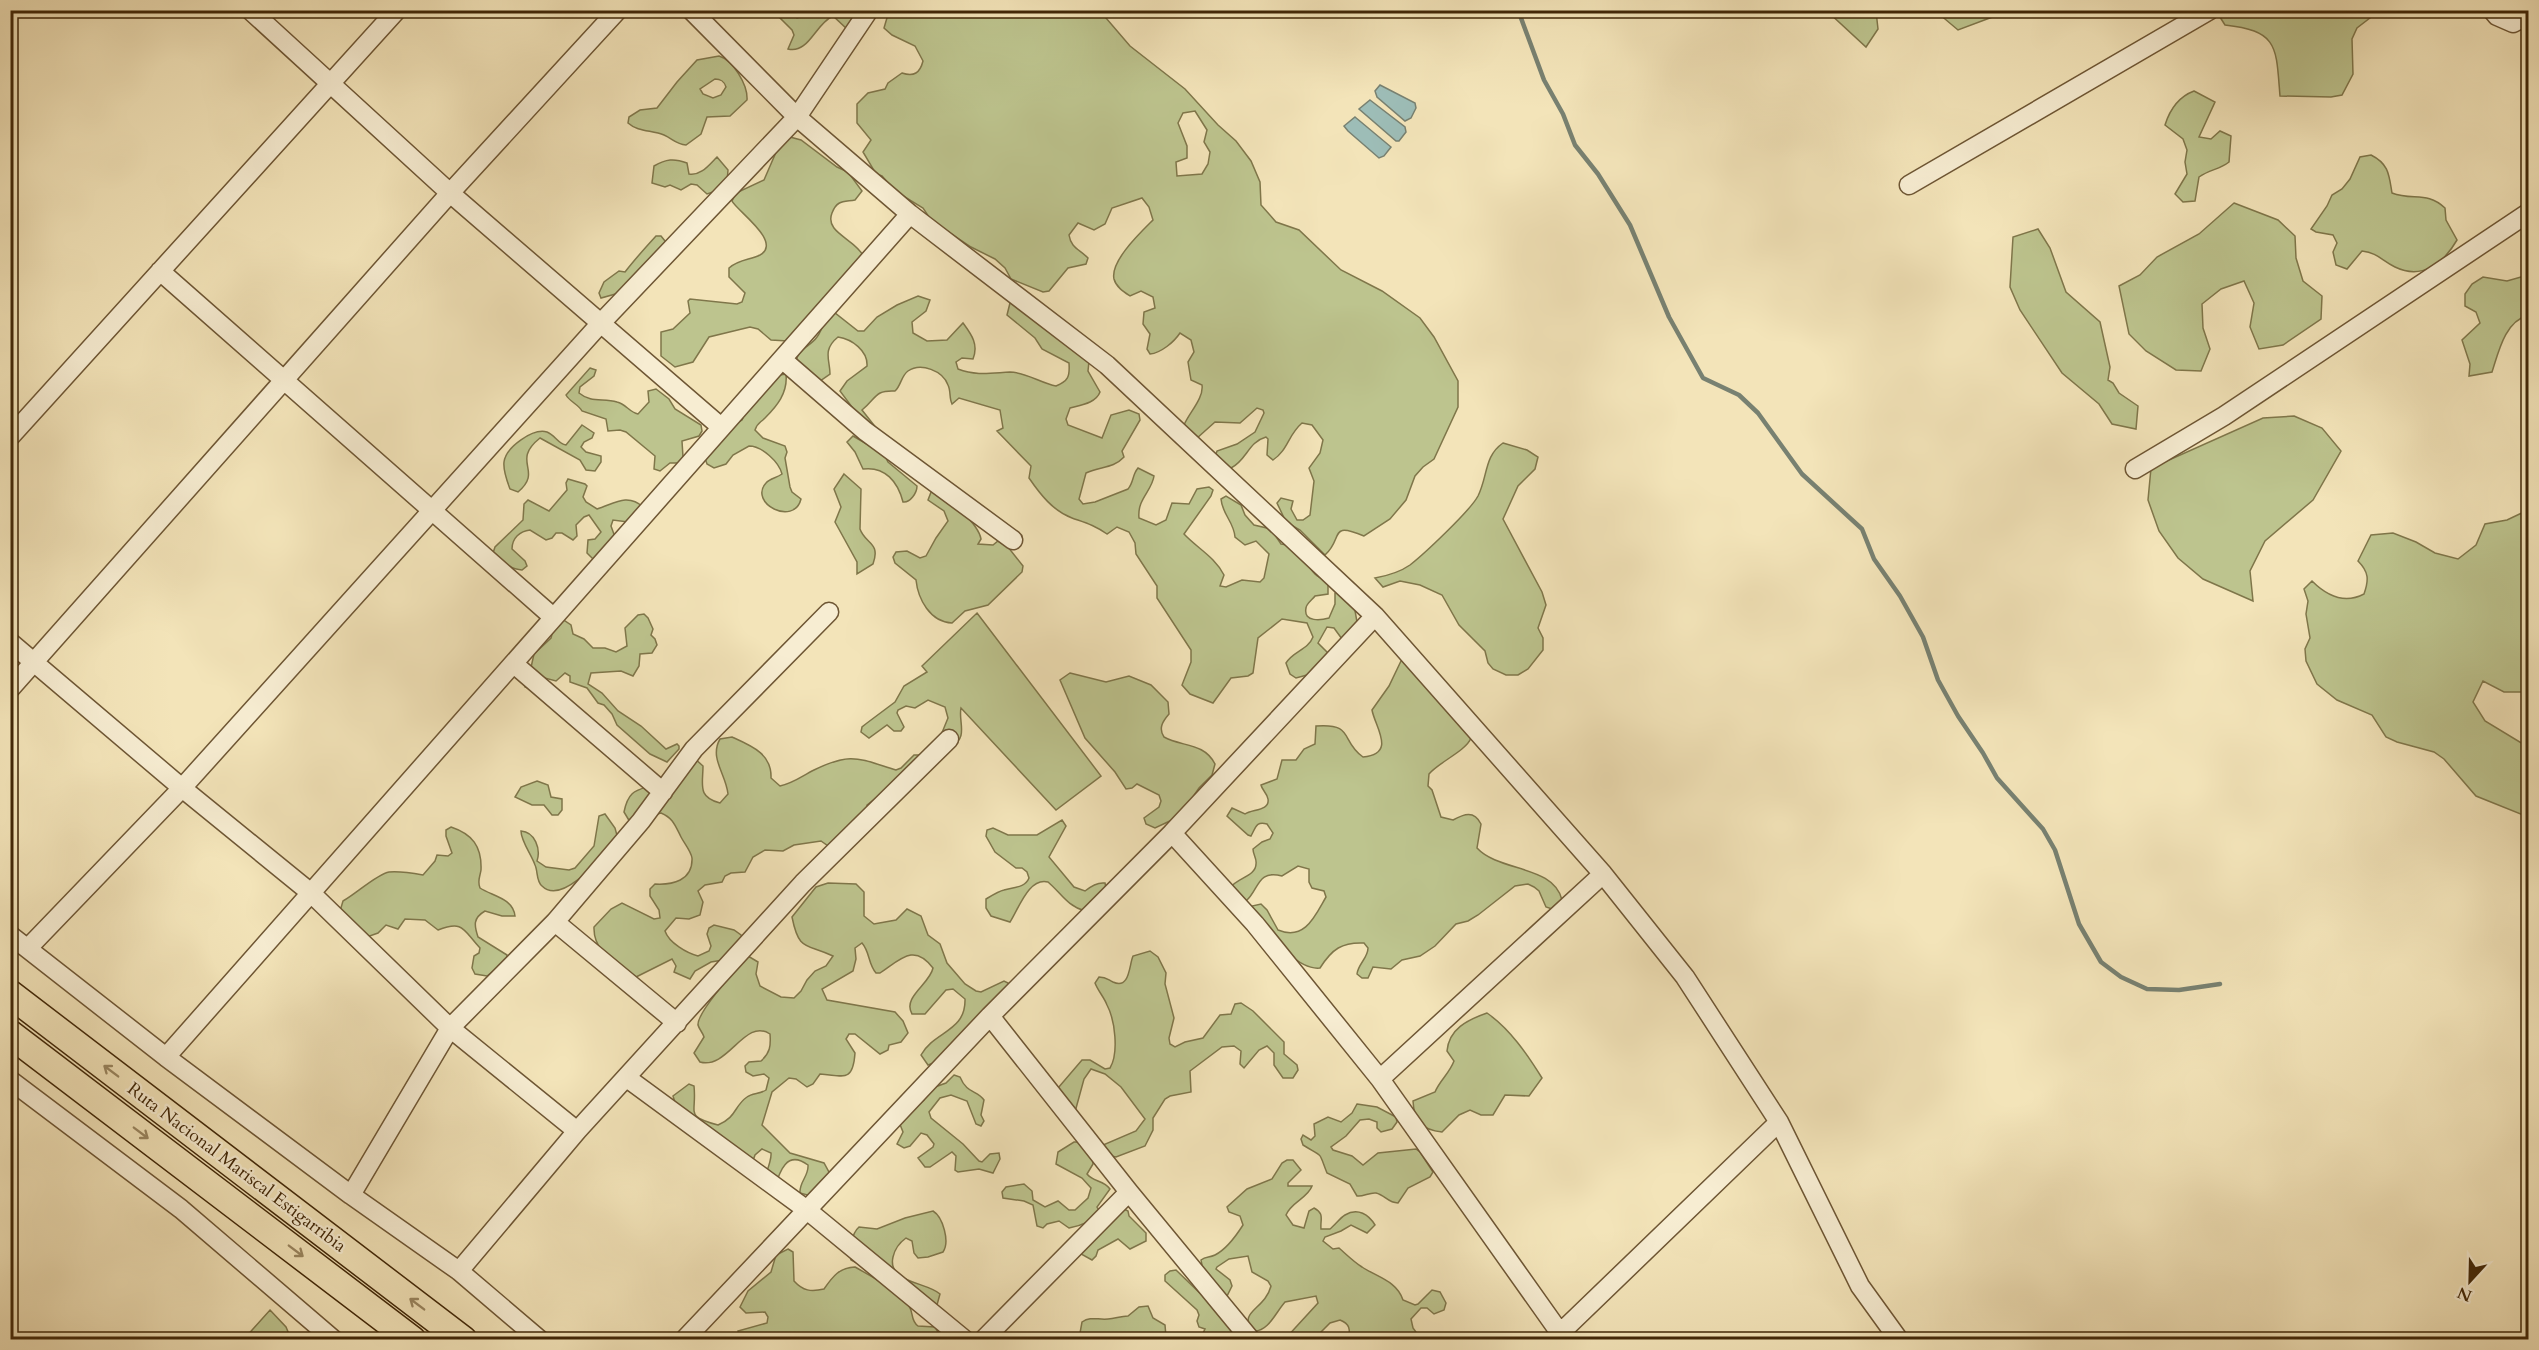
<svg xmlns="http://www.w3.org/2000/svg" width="2539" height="1350" font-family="Cardo,serif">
  <rect width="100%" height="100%" fill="#f3e4b9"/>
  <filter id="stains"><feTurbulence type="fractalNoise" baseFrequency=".00333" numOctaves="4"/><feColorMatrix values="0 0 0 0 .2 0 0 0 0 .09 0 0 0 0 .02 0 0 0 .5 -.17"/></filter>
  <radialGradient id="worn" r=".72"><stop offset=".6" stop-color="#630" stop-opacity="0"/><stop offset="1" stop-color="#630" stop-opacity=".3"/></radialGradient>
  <path fill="#bdc48e" stroke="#7f764a" stroke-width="1.5" fill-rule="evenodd" d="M2219 10 2379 11 2357 28 2352 39 2353 74 2342 95 2331 97 2280 96C2276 47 2279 31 2225 25L2218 14Z
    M778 11H790L797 18 813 12 856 11 847 29 833 16C815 24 809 54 788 49L794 35 792 30 777 15Z
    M889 11H1100L1130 46 1185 89 1218 125 1236 141 1251 161 1260 182 1261 205 1276 222 1299 230 1341 270 1382 291 1420 318 1434 337 1458 381V407L1434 459 1423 467 1415 476 1406 500 1390 519 1364 536C1328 521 1344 538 1325 555L1300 530 1286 522 1277 503 1281 498 1293 501 1291 509 1297 520H1303L1310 515 1314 481 1309 468 1320 453 1323 440 1312 425 1302 423C1288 435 1288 450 1273 460L1267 455 1268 439 1266 437C1248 442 1247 460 1231 468H1228L1216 454 1217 451 1237 444 1255 432 1264 413 1263 410 1257 408 1240 423 1215 422 1196 439 1184 425C1189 413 1204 398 1202 385L1191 380 1188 362 1194 352 1191 340 1180 333C1174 342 1161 353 1150 354L1147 349 1150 334 1143 324 1144 312 1155 308 1153 297 1141 291 1130 296C1124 292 1116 287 1114 279 1110 261 1141 232 1153 220L1149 207 1142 198 1112 208 1105 224 1094 230 1078 223 1069 235C1071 248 1079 249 1088 258L1086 264 1068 268 1049 291 1043 292 1011 279 1005 268 995 259 971 247 931 220 923 208 895 191 882 176 876 174 863 152 871 140 857 123V104L868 93 885 89 888 83 902 73C914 77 920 73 923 61L915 46 892 35 884 28ZM1195 111 1207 130 1204 142 1210 152 1208 164 1202 174 1177 176 1176 162 1187 158V146L1178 123 1183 113Z
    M1827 11H1876L1878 29 1866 47Z
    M1939 11V10L2000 11 1995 16 1958 30 1939 14Z
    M719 56C733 60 748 85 747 100L730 116 707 117 701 134 686 145C676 144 673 139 664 135 652 130 638 132 628 123L629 117 640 110 657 108 677 82 697 60ZM715 79C721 79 724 81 726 87L721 95 713 98 703 94 700 89Z
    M2194 91 2215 102 2199 137 2211 139 2220 131 2231 136 2229 162C2219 170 2210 169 2199 177L2195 201 2183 202 2175 194 2187 174 2185 162 2187 150 2183 139 2165 125C2170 109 2178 97 2194 91Z
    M790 137 801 140 837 167 848 172 862 191 855 200C843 202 837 200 832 213 824 233 856 239 864 257L788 341 771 340 758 329 750 327 709 337 693 362 675 367 661 356V332L673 329 690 313 688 301 690 299 737 304 742 302 745 293 729 277V268C739 259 750 260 760 255 783 242 736 210 732 201L736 193 764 180 777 150Z
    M2371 155C2389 164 2389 175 2392 193 2413 201 2427 191 2445 208L2446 220 2457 240C2443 264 2422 280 2395 267 2381 260 2378 253 2362 251L2347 269 2336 265 2333 252 2337 243 2333 235 2316 232 2311 229 2327 206 2332 195 2342 189 2350 179 2360 157Z
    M717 157 728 170 727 182 719 190 707 194 697 185 691 184 681 190 670 185 665 187 652 183 654 166C666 159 674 158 687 163L689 174C701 176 709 165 717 157Z
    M2234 203 2278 220 2295 236 2296 258 2303 281 2322 296 2321 319 2283 345 2259 349 2250 327 2254 303 2244 281 2221 289 2202 304 2203 328 2210 349 2201 371 2176 370 2146 351 2129 334 2119 286 2140 275 2157 257 2199 234Z
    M2038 229 2050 248 2066 292 2100 322 2110 367 2108 380 2113 383 2119 393 2138 406 2136 429 2112 424 2099 404 2062 373 2020 310 2010 287 2013 237Z
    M656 236H661L665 241 664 247 619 293 601 298 599 293 604 282 619 271 625 272C635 259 645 248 656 236Z
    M2528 275V315C2505 322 2499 350 2492 372L2469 376 2470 364 2462 340 2480 323 2476 312 2465 306V294L2472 284 2483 277 2507 281Z
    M918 296 930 300 926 311 912 322 913 333 927 341 947 340 963 323C971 334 979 344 973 359L962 358 956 362 958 369C976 376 991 373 1010 372 1025 372 1041 383 1056 386 1068 381 1070 377 1069 363L1042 349 1035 338 1007 315 1010 303 1014 299 1089 361 1088 371 1100 392C1096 403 1081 405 1070 408L1066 419 1068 425 1102 438 1111 415 1129 410 1139 414 1140 420 1122 451 1124 457C1113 469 1100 466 1086 473L1079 499 1083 504 1095 502 1128 489C1134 482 1132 475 1138 468L1154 476C1152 491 1137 499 1139 518L1156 525 1166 520 1172 503 1189 504 1197 489 1209 487 1213 490 1211 496 1184 534C1197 548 1215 557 1224 575L1220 586 1226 587 1242 580 1260 582 1264 578 1269 554 1256 541 1245 545 1235 537C1234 522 1222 514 1221 499L1226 496 1241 505 1245 515 1254 525 1271 529 1281 544C1301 546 1303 561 1315 574 1318 577 1324 580 1328 582V594L1315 596C1313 599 1306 604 1306 608 1303 623 1322 620 1329 618L1335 604V593L1340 589 1353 599 1357 622 1342 639 1334 628 1327 627 1318 643 1329 654 1307 675 1296 678 1290 674 1286 663C1293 651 1308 650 1313 637L1307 623 1282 619 1258 638 1253 673 1248 676 1231 678 1213 703 1190 694 1182 685 1191 662V650L1157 598V586L1136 554 1135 543 1129 532 1117 527 1107 534C1094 525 1086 523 1072 518 1053 511 1040 494 1029 478L1031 466 997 431 1003 428 1000 410 959 398 952 404C949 398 951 391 948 385 943 371 921 362 908 371 901 376 901 386 895 391 874 390 877 398 862 410L877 429 853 413 852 407 840 391 847 381 867 366C868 351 852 339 838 337 822 350 830 360 830 374L820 381 796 362C798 348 810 347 817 337 821 332 823 325 825 319L835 313 858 331H864L877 317 897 305Z
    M590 368 596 370 594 376 580 387 579 393C591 403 603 398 617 402 626 404 629 412 638 414L649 402 648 391 656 389 669 399 675 409 701 425 702 431 699 436 682 441 683 457 681 463H670L660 471 654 469 655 456 626 432 620 430 608 431 606 419 582 411C578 404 570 402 566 395Z
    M786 374C788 393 777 406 765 418 760 423 757 423 755 430L763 438 785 446 787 452 785 458 790 487 792 492 801 499C794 527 748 503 766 483 770 478 777 478 782 474 779 462 762 446 749 446L733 455 726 464 714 468 707 464 705 458 732 426 742 420 749 404 761 390 780 375Z
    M2294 416 2322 428 2341 451 2313 500 2265 541 2250 571 2253 601 2203 579 2178 558 2159 531 2148 500 2151 468 2263 418Z
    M582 425 594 433 592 438 584 442 581 447 586 452 601 456V462L595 471 586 470 580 460 540 438C510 462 544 470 518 492L510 489C507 481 503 471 504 462 506 447 533 428 547 432 555 435 558 444 566 445Z
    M853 436 884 454 888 462 917 486C917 493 910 503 903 502 898 482 885 466 863 469L855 452 847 442Z
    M1503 443 1527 450 1538 457 1535 469 1518 486 1503 519 1542 592 1546 605 1538 628 1543 638V650L1528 669 1518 675H1506L1493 669 1488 663 1485 651 1459 625 1442 595 1420 585 1400 581 1383 587 1375 578C1386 576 1400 572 1410 565 1424 554 1470 511 1478 496 1488 476 1484 456 1503 443Z
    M844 474 861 489 860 529C865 544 881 542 873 564L857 574V562L835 522 841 507 834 489Z
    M568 479 585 484 587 486 583 497 586 502 597 509C612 505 627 492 643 507L628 522 613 520 611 526 615 537 594 560 587 553 588 540 595 539 601 532 589 515 584 517 576 525 577 536 573 540 562 533H556L552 538 546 540 530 530C520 531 512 538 512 549L525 561 527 566 522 570C512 570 500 561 493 553L495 547 523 520 524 504 528 500 549 511 567 490 566 483Z
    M933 487C947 498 978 522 981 539L978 544 993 545 998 541 1008 547 1023 566 1022 572 988 605 965 611 952 623C930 622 918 599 916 580L895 563 893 557 896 552 907 551 920 558 926 556 936 538 948 521 944 511 928 500Z
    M2528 510V692H2504L2483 681 2473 702 2485 721 2528 747V817L2476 796 2444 759 2434 752 2397 742 2386 737 2372 715 2337 700 2317 684 2306 661 2305 649 2310 638 2306 614 2308 601 2304 589 2312 581C2327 596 2345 604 2364 594 2369 580 2369 572 2358 561L2371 535 2393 533 2416 542 2435 553 2458 559 2476 545 2485 524 2507 520Z
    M977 613 1101 776 1056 810 961 708C958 722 969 737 951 747L941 735 948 718 945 707 928 700 915 708 906 706 898 710 897 713 904 727 901 731H894L887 725 869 738 861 732 862 727 867 723 895 702 904 686 927 672 922 666Z
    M644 614 648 618 653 629 651 635 655 639 657 645 652 653 640 654 639 666 633 676 621 671 591 673 588 684 602 693 618 711 641 726 666 749 677 744 679 746V749L667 762 650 754 617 725 612 714 604 705 598 703 587 688 570 682V676L565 673 556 681 545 678C539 685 536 690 525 687L523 681 530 672 534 654 551 638 554 626 562 619 571 625 573 634 584 639 593 648H605L616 652 627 646 625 628 638 615Z
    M1405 659 1471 738C1466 751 1439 762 1429 774L1428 786 1432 790 1441 817 1453 820C1464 814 1474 810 1481 824L1477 848C1499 872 1554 865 1562 900L1558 907 1552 909 1546 907 1539 891 1534 887 1528 884 1515 886 1478 915 1468 921 1456 924 1435 946 1420 956 1402 960 1391 969 1373 967 1368 978H1362L1357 974C1358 964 1368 958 1368 948L1364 943C1342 942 1332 949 1320 968 1295 971 1266 929 1251 912L1252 906 1261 904 1267 910 1278 930C1305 941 1315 916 1326 897L1324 891 1312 888 1309 882V869L1298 866 1282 876C1257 869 1259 890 1246 901L1231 887C1237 878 1256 876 1256 864 1257 858 1253 855 1253 849L1262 842 1270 839 1273 833 1267 824C1256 821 1256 827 1251 836L1248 835 1227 816 1232 808 1245 814C1252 809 1270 811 1268 799 1267 793 1262 790 1261 785L1277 779 1282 760H1296L1304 749 1315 744 1316 726C1355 723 1340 741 1363 757 1397 754 1375 727 1372 710L1389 686 1401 661Z
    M1070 673 1106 682 1129 676 1151 685 1168 702 1169 714C1163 721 1158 728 1164 737 1181 747 1204 742 1215 764L1212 775 1199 788 1186 807 1172 820 1155 828 1146 824 1144 818 1159 807 1161 801 1159 795 1137 784 1132 788 1126 789 1115 772 1085 738 1060 680Z
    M732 737C752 746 772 754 771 778L780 786C794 783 802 776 814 770 851 752 857 758 896 770L901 768 914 755H920L924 760 867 805V811L831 848 821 841 794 845 783 851 765 850 753 857 745 872 731 873 725 876 722 882 705 885 698 891 703 902 700 915 689 919 676 918 665 931C669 943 687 953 698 956L709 951 711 946 707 934 709 928 714 925 734 930 741 935 743 940 723 960 711 962 695 971 690 979 674 972 676 966 672 959 632 979C615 964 593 951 594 927L611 909 622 903 654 919 660 918 659 910 650 896V889L655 884C672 885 693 881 692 858 691 851 684 843 681 837 675 825 673 818 661 813L630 822 624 812C629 787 639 791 658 783 671 777 683 765 694 758L703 766C703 785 697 797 720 803L728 794C726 774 709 758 720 739Z
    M537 781 548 785 551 797 562 799V810L558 815H552L544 805H532L515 797 521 787Z
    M605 814 615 828 618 839C605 853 563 907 542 886 536 881 538 871 535 865 531 854 521 841 521 831 535 832 541 849 537 861L546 867 569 870 575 868 594 846 599 816Z
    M1062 820 1066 826 1049 857 1074 887 1085 891C1091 886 1097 882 1105 883L1106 888 1085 911C1067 906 1061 893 1048 882 1029 877 1019 908 1010 922L991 916 986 908V899C991 896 999 891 1004 890 1014 887 1025 888 1029 878L1027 872 1022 868H1016L995 852 986 836 987 830 993 828 1008 835H1037Z
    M451 827C472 834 482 846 481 870 480 877 477 881 480 888 492 896 513 898 515 916H502L485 911C473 918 474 925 478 937L507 955 506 962 487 976 475 974 472 968 474 956 479 953 480 948C463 930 464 920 438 930L425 920 405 919 398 929 386 925 378 933 367 937 340 911 343 901C356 894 377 874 389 872 400 871 412 873 423 875L435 861 437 855 448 856 452 853 446 836V830Z
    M828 883 856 884 864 892V916L874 924 896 920 907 909 921 916 928 935 940 944 947 963 965 984 976 991 981 992 1004 981 1008 983 1009 988 996 1001 986 1007 939 1061 928 1065 921 1055C934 1031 966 1032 965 999L953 989 946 990 925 1014H912C902 997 930 984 933 968 914 943 901 959 880 973H876C868 964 870 952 862 943L855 948 856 959 853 971 822 989 827 1000 895 1012 903 1021 908 1033 901 1042 889 1045 888 1050 880 1054 855 1034H849L846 1039 855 1053C853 1084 842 1075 820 1074L813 1084 807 1087 796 1079 789 1078 772 1092 762 1125 790 1153 824 1163 830 1174 811 1196 800 1193C799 1182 809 1176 808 1165 784 1147 778 1178 772 1195L762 1187C764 1176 772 1162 771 1153L762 1149 755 1155 750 1169 677 1109 673 1096 689 1084 694 1086C697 1114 684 1116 718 1125 737 1117 734 1106 747 1097 752 1093 760 1094 766 1090L769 1078 764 1074 753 1076 746 1072 745 1066 749 1062 761 1061C770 1053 771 1046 770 1034 745 1017 728 1070 700 1062L694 1053 704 1037C703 1033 699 1029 698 1025 697 1012 738 967 748 956L758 962 756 974 760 986 781 997 794 998 801 991 807 980 815 971 826 966 833 956C806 943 799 952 792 917L816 887Z
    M1150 951 1158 957 1166 973 1165 984 1174 1018 1169 1038 1170 1044 1175 1047 1185 1042 1203 1038 1220 1015 1231 1014 1235 1004 1241 1003 1253 1011 1284 1042V1054L1297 1065 1298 1070 1293 1078H1283L1274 1065V1053L1267 1046 1259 1050 1244 1068 1240 1064 1241 1051 1234 1046 1222 1047 1190 1071 1191 1092 1170 1096 1165 1099 1153 1118V1130L1145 1146 1116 1157 1111 1156 1103 1145 1136 1131 1145 1119 1121 1087 1105 1074 1091 1069 1084 1079 1075 1112 1058 1088 1082 1060H1090L1105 1069 1110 1068C1119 1053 1115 1020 1107 1005 1104 997 1098 991 1095 983L1099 977C1106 977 1107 979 1113 982 1130 990 1129 965 1133 956Z
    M1487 1013C1510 1029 1527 1054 1542 1078L1529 1096 1505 1095 1493 1115H1481L1470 1110 1459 1115 1442 1132C1422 1130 1414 1121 1413 1101L1435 1092C1440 1080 1449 1074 1454 1061L1447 1051C1449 1029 1467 1020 1487 1013Z
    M954 1075 960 1077C967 1094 977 1090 984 1100L981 1115 984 1121 981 1126 976 1124 967 1101 951 1095 940 1098 929 1112 931 1118 963 1144 979 1161 982 1162 990 1154 999 1153 1000 1159 993 1173 979 1169 958 1172 955 1170 956 1156 952 1152 930 1167H925L918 1158 933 1147 934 1144 927 1135 921 1133 910 1146 904 1148 897 1144 903 1132 899 1122 924 1100 926 1094 935 1087 946 1083Z
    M1357 1104 1377 1107 1396 1117 1397 1122 1392 1129 1381 1132 1377 1128V1122L1369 1119 1360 1120 1346 1136 1331 1147 1333 1150 1352 1156 1363 1165 1378 1153 1416 1149 1420 1152 1433 1172 1430 1177 1408 1188 1398 1203C1388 1203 1385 1195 1376 1193 1370 1192 1363 1197 1357 1196L1350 1184 1327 1173C1318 1150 1324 1158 1303 1145L1301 1139 1303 1135 1311 1140 1315 1136 1314 1124 1328 1117 1341 1122 1352 1113Z
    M1074 1142H1079L1092 1152 1093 1164 1087 1174C1093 1182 1104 1180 1110 1189L1097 1207 1100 1212C1092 1221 1081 1226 1069 1228L1059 1221 1047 1224 1043 1228 1037 1226 1033 1205 1024 1201 1003 1198 1002 1192 1006 1187 1024 1184 1032 1191 1033 1200 1045 1207 1058 1201 1069 1210H1075L1088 1198 1091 1188 1082 1178 1056 1164 1058 1152Z
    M1287 1160H1293L1301 1170 1288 1183V1186H1312C1308 1198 1291 1202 1286 1215L1293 1225 1304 1228 1309 1211 1314 1208C1325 1214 1320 1219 1321 1229H1330C1335 1225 1340 1218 1345 1215 1358 1207 1369 1215 1375 1225L1367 1233 1351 1225 1341 1231 1325 1237 1323 1241 1333 1249 1339 1248C1347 1255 1354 1262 1362 1267 1377 1277 1397 1281 1403 1300L1415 1305 1418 1304 1432 1290 1440 1292 1446 1303 1444 1310 1434 1314 1427 1308H1421L1411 1319 1413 1328 1421 1339H1349C1350 1329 1350 1324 1340 1320L1330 1323 1314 1339H1285L1318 1303 1316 1296 1285 1302C1276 1312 1268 1332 1254 1331 1236 1312 1265 1310 1271 1286L1268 1281 1252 1272 1248 1256 1229 1259 1217 1267 1216 1269 1230 1280 1232 1286 1227 1296C1216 1293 1202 1272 1201 1260 1206 1256 1209 1258 1215 1255 1227 1249 1236 1236 1243 1225L1240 1216 1229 1212 1227 1207 1247 1189 1272 1179 1282 1163Z
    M1120 1207 1128 1211 1129 1216 1146 1233V1241L1130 1249 1118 1239 1098 1250 1096 1256 1092 1260 1081 1254 1077 1249Z
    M933 1211C943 1217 950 1242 943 1252L928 1257 918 1258 914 1253 912 1241 906 1238C899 1243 895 1248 893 1257 887 1283 927 1282 940 1294L937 1305 851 1260C848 1251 852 1233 859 1227L877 1229 905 1218Z
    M788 1249 793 1252 794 1281C803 1291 811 1292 824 1289 833 1276 839 1268 855 1267 874 1278 896 1289 909 1306 914 1313 910 1320 918 1326L935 1327 938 1332 932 1340H782C772 1335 753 1339 741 1340L738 1331 767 1323 768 1317 765 1312 746 1313 740 1307 748 1291 771 1272 776 1255Z
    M1176 1270 1210 1303 1241 1339H1200L1205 1329 1199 1327 1197 1321 1199 1315 1197 1310 1165 1281V1275L1170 1271Z
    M1148 1306 1153 1318 1165 1325 1166 1337 1161 1339H1085L1080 1333 1082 1322C1091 1316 1097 1320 1108 1319 1115 1319 1120 1316 1128 1316L1139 1307Z
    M270 1310 286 1327 291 1339H244Z"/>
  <path fill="#9dbdb7" stroke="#788171" stroke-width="1.5" d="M1380 85 1415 103 1416 108 1411 118 1405 121 1377 97 1375 91Z
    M1370 100 1405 127 1406 132 1399 141H1396L1359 109Z
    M1355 117 1391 147 1384 156 1379 158 1348 131 1344 126Z"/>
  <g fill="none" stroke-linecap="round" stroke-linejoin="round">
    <path stroke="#788171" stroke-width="4.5" d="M1518 10 1544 80 1563 114 1575 145 1598 174 1630 225 1669 317 1703 378 1739 395 1758 413 1802 474 1862 529 1874 559 1900 596 1923 637 1938 680 1958 716 1983 753 1997 778 2043 829 2055 850 2079 924 2101 962 2121 977 2147 989 2179 990 2220 984"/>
    <g stroke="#6e5634" stroke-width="21">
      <path id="minor" d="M250 10 450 193 721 427
        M691 10 797 117 910 214 1107 365 1375 616 1603 874 1685 977 1779 1122 1860 1286 1899 1340
        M2492 10 2497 16 2513 23 2528 15
        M1909 185 2210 10
        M160 271 553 617
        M783 360 865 431 1013 540
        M10 437 397 10
        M2135 469 2224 416 2528 213
        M10 642 182 788 311 893 450 1028 577 1131
        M514 664 663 792
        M10 689 450 193 618 10
        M1172 833 1255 924 1380 1079 1560 1333
        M555 922 677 1023
        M10 935 166 1057 351 1195 459 1271 540 1340
        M28 948 182 788 600 324 797 117 869 10
        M990 1016 1129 1192 1251 1340
        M166 1057 910 214
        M627 1078 807 1210 965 1340
        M1380 1079 1603 874
        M10 1080 181 1209 334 1340
        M351 1195 450 1028 555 922 641 821 694 749 829 612
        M459 1271 577 1131 803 883 949 739
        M684 1340 990 1016 1172 833 1375 616
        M983 1340 1129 1192
        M1553 1340 1779 1122"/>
    </g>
    <g stroke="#412707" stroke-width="30">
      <path id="highway" d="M10 994 463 1340
        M10 1034 412 1340"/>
    </g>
    <use href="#minor" stroke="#f7edd2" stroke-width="18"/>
    <use href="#highway" stroke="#f3e4b9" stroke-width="27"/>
  </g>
  <defs><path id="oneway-shaft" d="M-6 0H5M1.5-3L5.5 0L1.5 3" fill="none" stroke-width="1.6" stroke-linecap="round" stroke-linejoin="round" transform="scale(1.5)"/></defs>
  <g stroke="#9a8660">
    <use href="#oneway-shaft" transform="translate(111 1071) rotate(-143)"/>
    <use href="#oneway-shaft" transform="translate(141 1133) rotate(37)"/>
    <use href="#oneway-shaft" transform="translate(296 1251) rotate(37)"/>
    <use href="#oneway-shaft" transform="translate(417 1304) rotate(-143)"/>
  </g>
  <g text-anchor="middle" stroke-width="4.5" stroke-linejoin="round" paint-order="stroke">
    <g font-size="18" fill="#412707" stroke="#f7edd2">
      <text transform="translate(237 1167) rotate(37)" y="6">Ruta Nacional Mariscal Estigarribia</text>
    </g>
  </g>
  <rect width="2539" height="1350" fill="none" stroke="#f3e4b9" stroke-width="36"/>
  <rect x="12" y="12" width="2515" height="1326" fill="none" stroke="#412707" stroke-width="3"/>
  <rect x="18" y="18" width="2503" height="1314" fill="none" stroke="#412707" stroke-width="1.5"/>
  <g transform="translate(2470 1281) rotate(202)" stroke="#f7edd2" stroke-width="4.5" paint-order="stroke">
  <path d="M0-4.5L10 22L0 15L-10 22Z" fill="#412707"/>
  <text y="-9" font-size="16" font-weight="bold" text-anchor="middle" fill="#412707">N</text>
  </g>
  <rect width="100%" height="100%" filter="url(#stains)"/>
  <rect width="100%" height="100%" fill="url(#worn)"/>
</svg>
